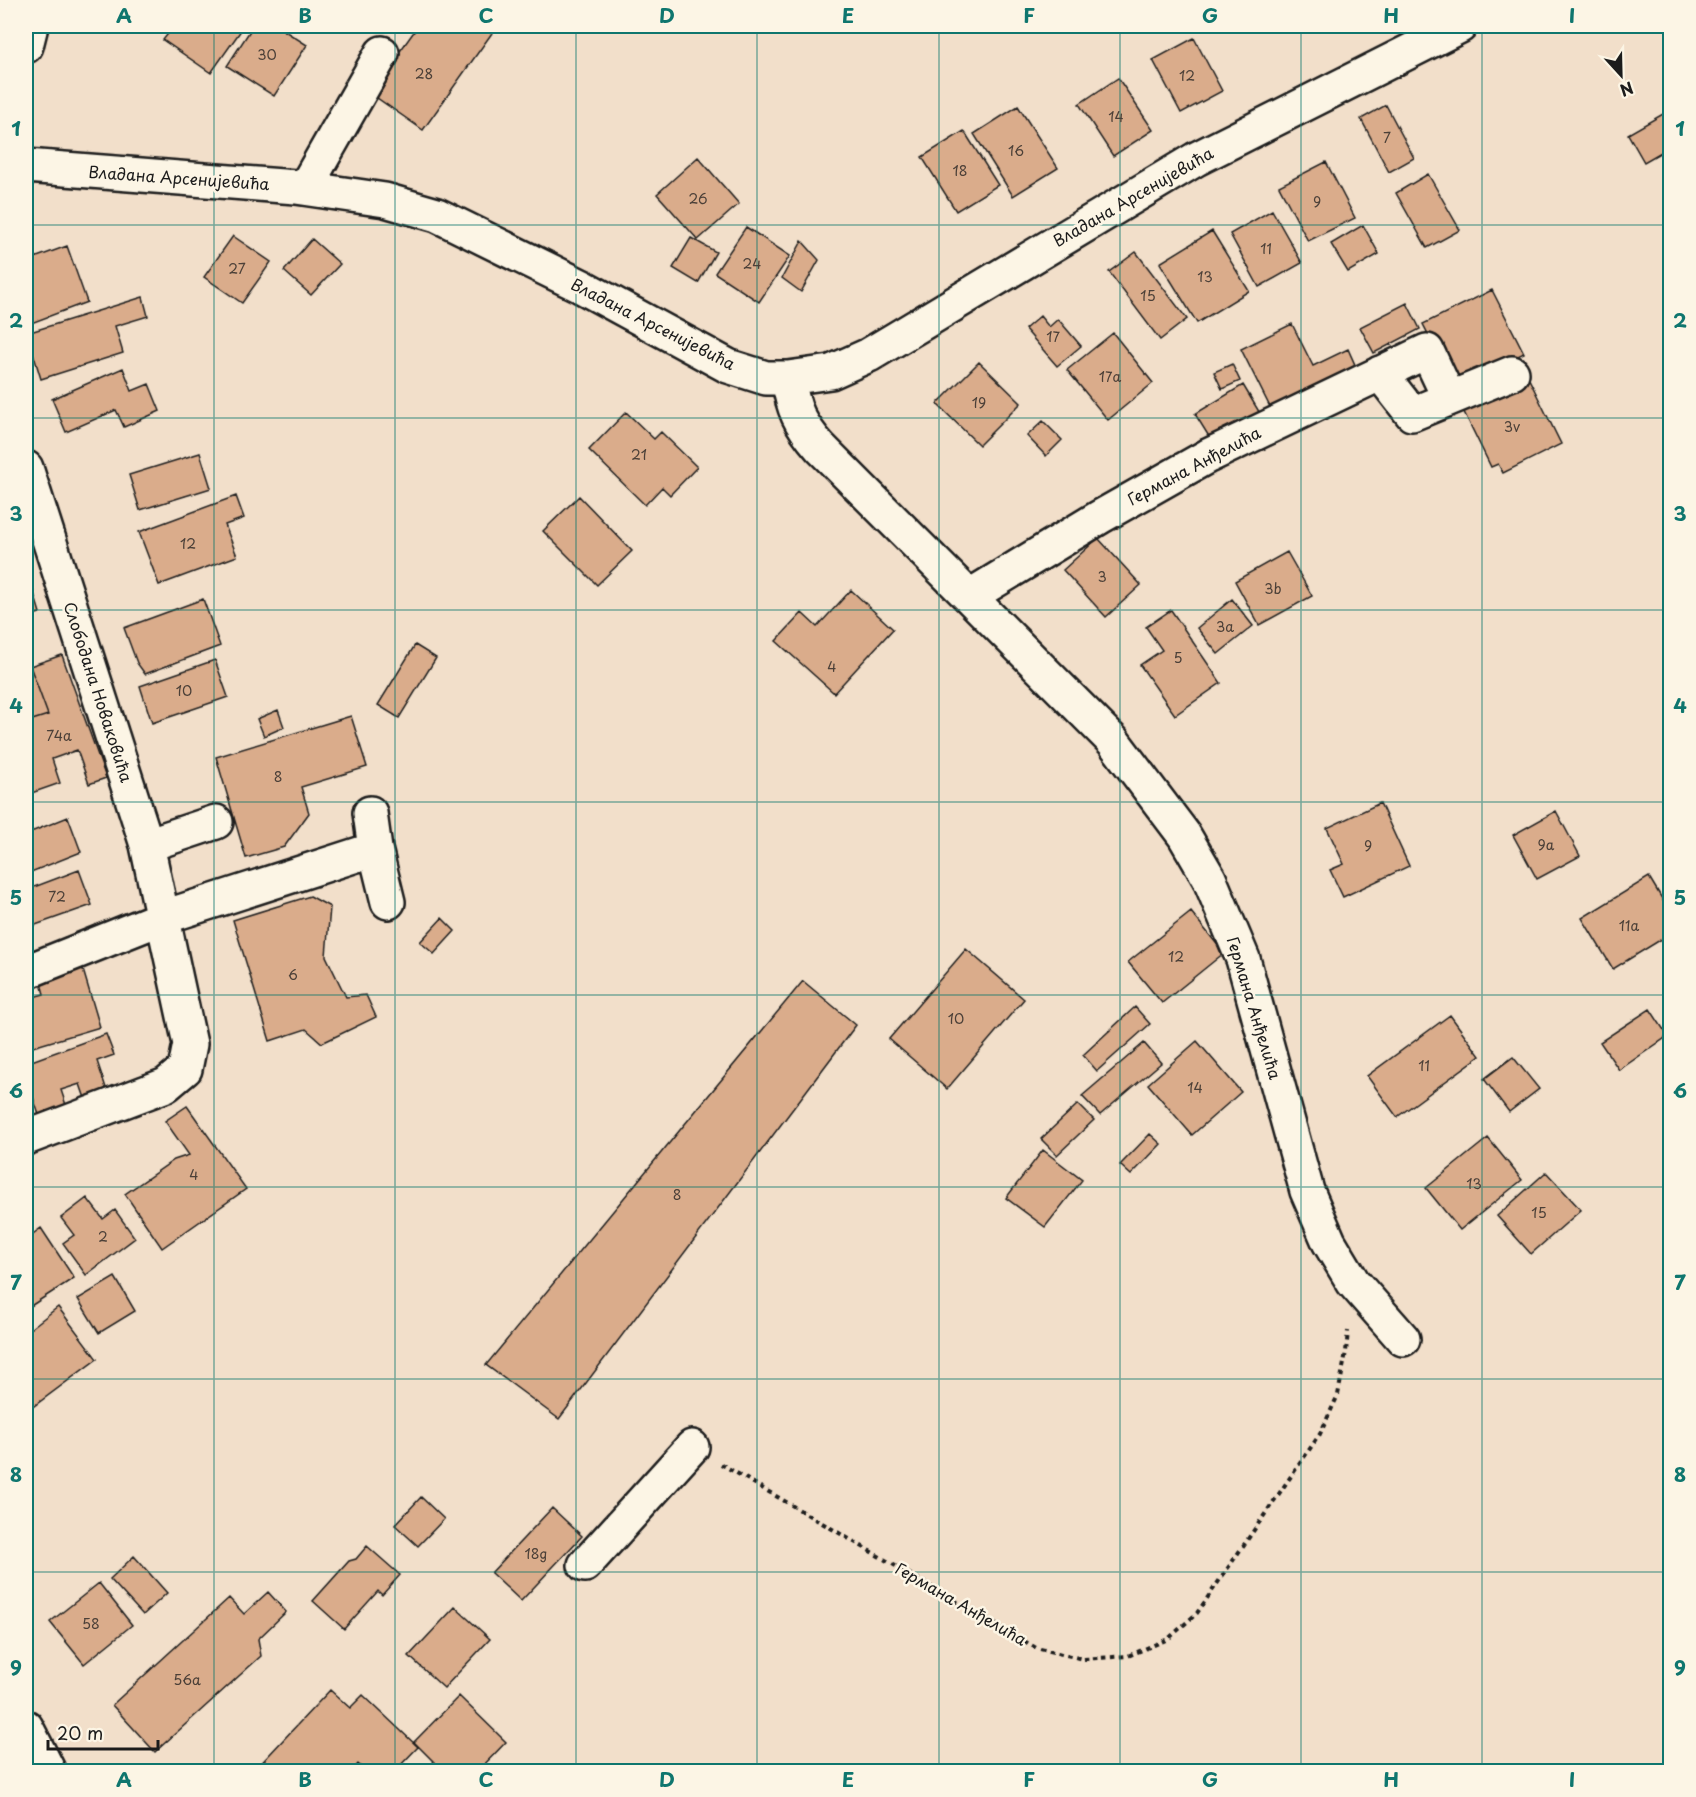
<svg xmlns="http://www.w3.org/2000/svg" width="1696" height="1797" font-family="'Playpen Sans',sans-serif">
  <rect width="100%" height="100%" fill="#f2dfca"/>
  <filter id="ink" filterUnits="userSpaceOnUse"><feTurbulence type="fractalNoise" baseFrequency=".0167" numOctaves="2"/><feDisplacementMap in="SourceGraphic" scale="12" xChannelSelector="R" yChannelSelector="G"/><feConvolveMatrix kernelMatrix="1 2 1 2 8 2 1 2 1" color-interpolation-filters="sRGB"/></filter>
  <g filter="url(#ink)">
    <path fill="#daac8b" stroke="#1c1c1c" stroke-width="1.5" d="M174 26H244L211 73 163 40Z
      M253 26H277L307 45 274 96 227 66Z
      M418 26H497L423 130 370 93Z
      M1194 38 1222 91 1181 113 1153 60Z
      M1118 78 1153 130 1113 156 1079 104Z
      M1386 105 1414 158 1389 172 1361 119Z
      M1018 106 1058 168 1013 196 974 134Z
      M1670 110V147L1644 162 1628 134Z
      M964 131 998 185 956 211 922 157Z
      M698 157 739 204 698 240 657 194Z
      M1326 162 1355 218 1308 241 1279 186Z
      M1428 174 1460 230 1427 248 1396 193Z
      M1272 210 1302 263 1259 287 1230 234Z
      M1363 225 1379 254 1348 272 1331 244Z
      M746 227 790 256 759 302 715 273Z
      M1212 231 1249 291 1197 323 1160 263Z
      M233 236 271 262 242 303 204 277Z
      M691 238 716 252 698 283 673 268Z
      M312 239 340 264 311 295 284 271Z
      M802 241 819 260 801 292 782 278Z
      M67 246 87 302 26 325V261Z
      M1136 252 1187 319 1160 340 1109 272Z
      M1492 290 1524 353 1455 387 1423 324Z
      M143 297 148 316 115 326 123 353 41 379 27 333Z
      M1407 303 1420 329 1374 353 1360 327Z
      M1040 316 1049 327 1058 319 1081 346 1057 366 1025 329Z
      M1292 324 1313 366 1348 349 1356 367 1271 409 1241 349Z
      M1113 333 1153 383 1108 420 1067 370Z
      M979 362 1021 403 979 445 937 404Z
      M1232 364 1240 381 1222 389 1214 372Z
      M123 368 132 391 149 384 160 411 124 427 116 410 66 432 52 399Z
      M1528 377 1561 444 1503 473 1498 464 1491 467 1463 410Z
      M1243 385 1261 415 1213 443 1195 414Z
      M626 412 654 439 661 432 697 467 670 495 662 487 645 505 589 450Z
      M1043 421 1062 440 1046 456 1027 436Z
      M200 453 211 488 140 510 129 475Z
      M236 496 244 518 225 525 237 556 159 585 139 532Z
      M579 496 632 551 597 585 543 531Z
      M1098 538 1141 585 1106 617 1063 570Z
      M1287 552 1312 596 1259 625 1235 581Z
      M26 567 40 613 26 617Z
      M851 590 893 629 834 693 776 641 802 613 817 627Z
      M203 599 220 646 145 674 137 663 124 628Z
      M1232 599 1253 626 1218 654 1197 628Z
      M1171 610 1221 683 1175 715 1140 665 1162 650 1146 627Z
      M415 645 436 658 399 718 378 705Z
      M62 655 106 778 89 784 77 750 52 759 60 783 26 795V722L48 715 30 666Z
      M215 660 228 697 152 723 140 686Z
      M30 666 48 715 26 722V667Z
      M278 710 284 727 264 736 257 719Z
      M351 716 367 767 301 787 309 813 284 847 246 858 216 757Z
      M1380 803 1409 866 1343 897 1330 870 1344 864 1327 828Z
      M1556 811 1580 856 1537 879 1513 835Z
      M68 817 81 852 26 874V834Z
      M79 870 92 905 27 928 26 923V890Z
      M1649 877 1670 912V934L1613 969 1582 918Z
      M310 896 330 907 326 956 346 997 366 995 376 1017 322 1043 306 1029 270 1041 233 920Z
      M1191 912 1224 953 1162 1003 1128 962Z
      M442 918 455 931 434 954 420 942Z
      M966 949 1024 999 947 1089 889 1039Z
      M81 963 100 1027 26 1049V999L44 994 39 976Z
      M803 981 856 1025 559 1419 486 1365Z
      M1135 1007 1150 1024 1097 1071 1083 1055Z
      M1650 1009 1668 1036 1619 1070 1600 1042Z
      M1450 1015 1480 1056 1397 1117 1367 1076Z
      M106 1034 114 1055 97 1061 108 1094 86 1101 80 1084 61 1090 67 1108 40 1118 26 1076V1063Z
      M1197 1041 1241 1092 1192 1135 1148 1084Z
      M1144 1043 1161 1063 1100 1115 1082 1096Z
      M1513 1057 1539 1089 1509 1112 1484 1079Z
      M1078 1104 1094 1120 1057 1155 1041 1139Z
      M187 1106 246 1189 162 1248 125 1194 174 1160 189 1155 165 1121Z
      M1150 1134 1161 1144 1131 1175 1120 1165Z
      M1488 1138 1522 1180 1460 1230 1426 1188Z
      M1043 1150 1082 1180 1045 1227 1006 1198Z
      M1546 1172 1581 1210 1531 1254 1497 1216Z
      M87 1198 103 1219 115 1210 135 1238 86 1275 63 1243 74 1235 61 1218Z
      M41 1228 74 1278 26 1309V1239Z
      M115 1277 135 1311 99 1333 78 1299Z
      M58 1307 97 1359 26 1412V1332Z
      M421 1497 444 1519 418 1546 395 1525Z
      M552 1508 582 1536 521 1601 491 1573Z
      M367 1546 400 1575 382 1595 378 1591 344 1629 313 1601 349 1561 356 1559Z
      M134 1556 167 1593 143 1615 110 1579Z
      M99 1583 132 1625 84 1664 50 1622Z
      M268 1592 286 1612 258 1639 261 1656 155 1752 112 1705 229 1598 244 1614Z
      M455 1607 490 1639 444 1688 409 1656Z
      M330 1690 350 1708 363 1695 418 1747 394 1772H366L358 1764 351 1772H253Z
      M459 1696 506 1742 477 1772H444L414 1742Z"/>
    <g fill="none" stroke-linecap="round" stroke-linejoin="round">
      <g stroke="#1c1c1c" stroke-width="38">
        <path id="minor" d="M26 46 31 26
          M26 166 296 187 385 200 437 215 581 286 728 366 766 378H788L831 372 869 355 1196 159 1460 26
          M305 188 382 53
          M1380 373 1412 414 1512 373
          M788 378C793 409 799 423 820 447L1113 741 1184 835 1209 878 1243 959 1307 1191 1329 1242 1353 1282 1403 1339
          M26 468 147 845 190 1044 185 1069 166 1085 26 1138
          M970 596 1100 517 1208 456 1427 351 1449 398
          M370 813 375 849 388 902
          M147 845 216 822
          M26 972 164 917 375 849
          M585 1565 692 1447
          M26 1727 49 1772"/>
      </g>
      <path stroke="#1c1c1c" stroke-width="4" stroke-dasharray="4.5 4.5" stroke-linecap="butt" d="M721 1464 1036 1648 1083 1659 1128 1656 1168 1639 1197 1613 1320 1434 1338 1395 1346 1352 1348 1331"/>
      <use href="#minor" stroke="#fcf5e5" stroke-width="33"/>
    </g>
  </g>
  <path fill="none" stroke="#0f766e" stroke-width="1.5" stroke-opacity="0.55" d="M214 26V1772M395 26V1772M576 26V1772M757 26V1772M939 26V1772M1120 26V1772M1301 26V1772M1482 26V1772M26 225H1670M26 418H1670M26 610H1670M26 802H1670M26 995H1670M26 1187H1670M26 1379H1670M26 1572H1670"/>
  <g text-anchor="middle" stroke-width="5" stroke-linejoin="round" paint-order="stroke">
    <g font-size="14" fill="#4c4038">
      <text x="267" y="60">30</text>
      <text x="424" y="79">28</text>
      <text x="1187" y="81">12</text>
      <text x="1116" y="122">14</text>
      <text x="1387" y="143">7</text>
      <text x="1016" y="156">16</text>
      <text x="960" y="176">18</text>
      <text x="698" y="204">26</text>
      <text x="1317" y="207">9</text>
      <text x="1266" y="254">11</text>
      <text x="752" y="269">24</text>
      <text x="237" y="274">27</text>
      <text x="1205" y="282">13</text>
      <text x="1148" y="301">15</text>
      <text x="1053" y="342">17</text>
      <text x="1110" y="382">17a</text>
      <text x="979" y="408">19</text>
      <text x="1512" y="432">3v</text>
      <text x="639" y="460">21</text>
      <text x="188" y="549">12</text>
      <text x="1102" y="582">3</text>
      <text x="1273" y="594">3b</text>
      <text x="1225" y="632">3a</text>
      <text x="1178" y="663">5</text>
      <text x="832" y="672">4</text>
      <text x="184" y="696">10</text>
      <text x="59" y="741">74a</text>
      <text x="278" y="782">8</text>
      <text x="1546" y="850">9a</text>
      <text x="1368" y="851">9</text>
      <text x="57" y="902">72</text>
      <text x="1629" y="931">11a</text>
      <text x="1176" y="962">12</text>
      <text x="293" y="980">6</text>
      <text x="956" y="1024">10</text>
      <text x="1424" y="1071">11</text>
      <text x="1195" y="1093">14</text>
      <text x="194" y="1180">4</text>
      <text x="1474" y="1189">13</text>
      <text x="677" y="1200">8</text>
      <text x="1539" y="1218">15</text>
      <text x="103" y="1242">2</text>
      <text x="536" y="1559">18g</text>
      <text x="91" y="1629">58</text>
      <text x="187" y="1685">56a</text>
    </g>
    <g font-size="16" fill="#1c1c1c" stroke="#fcf5e5">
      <text transform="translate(179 178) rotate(4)" y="6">Владана Арсенијевића</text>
      <text transform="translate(1133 197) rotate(-30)" y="6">Владана Арсенијевића</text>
      <text transform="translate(653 324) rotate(27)" y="6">Владана Арсенијевића</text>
      <text transform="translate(1194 466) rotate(-28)" y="6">Германа Анђелића</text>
      <text transform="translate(98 692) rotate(72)" y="6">Слободана Новаковића</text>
      <text transform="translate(1254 1008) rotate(73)" y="6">Германа Анђелића</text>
      <text transform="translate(961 1604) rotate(30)" y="6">Германа Анђелића</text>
    </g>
  </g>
  <rect width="1696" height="1797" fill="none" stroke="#fcf5e5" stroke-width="66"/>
  <g transform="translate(1621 75) rotate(158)" stroke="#fcf5e5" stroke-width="4.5" paint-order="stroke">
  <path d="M0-4.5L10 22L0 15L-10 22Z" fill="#1c1c1c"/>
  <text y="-9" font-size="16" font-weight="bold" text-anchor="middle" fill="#1c1c1c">N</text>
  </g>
  <path d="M48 1740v9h110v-9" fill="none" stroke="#1c1c1c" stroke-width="3"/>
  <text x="57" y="1740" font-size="18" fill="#1c1c1c" stroke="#fcf5e5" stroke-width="4.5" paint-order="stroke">20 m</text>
  <rect x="33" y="33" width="1630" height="1731" fill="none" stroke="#0f766e" stroke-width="2"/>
  <g font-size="20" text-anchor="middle" font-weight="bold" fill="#0f766e">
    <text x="124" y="23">A</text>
    <text x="305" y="23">B</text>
    <text x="486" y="23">C</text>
    <text x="667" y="23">D</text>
    <text x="848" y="23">E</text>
    <text x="1029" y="23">F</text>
    <text x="1210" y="23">G</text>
    <text x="1391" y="23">H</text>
    <text x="1572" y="23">I</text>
    <text x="16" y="136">1</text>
    <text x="1680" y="136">1</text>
    <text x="16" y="328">2</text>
    <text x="1680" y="328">2</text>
    <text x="16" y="521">3</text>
    <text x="1680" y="521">3</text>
    <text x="16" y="713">4</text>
    <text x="1680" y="713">4</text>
    <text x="16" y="905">5</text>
    <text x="1680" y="905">5</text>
    <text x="16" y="1098">6</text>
    <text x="1680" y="1098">6</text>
    <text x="16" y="1290">7</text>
    <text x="1680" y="1290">7</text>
    <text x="16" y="1482">8</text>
    <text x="1680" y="1482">8</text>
    <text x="16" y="1675">9</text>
    <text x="1680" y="1675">9</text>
    <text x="124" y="1787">A</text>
    <text x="305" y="1787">B</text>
    <text x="486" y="1787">C</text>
    <text x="667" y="1787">D</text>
    <text x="848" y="1787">E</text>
    <text x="1029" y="1787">F</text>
    <text x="1210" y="1787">G</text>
    <text x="1391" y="1787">H</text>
    <text x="1572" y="1787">I</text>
  </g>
</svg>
